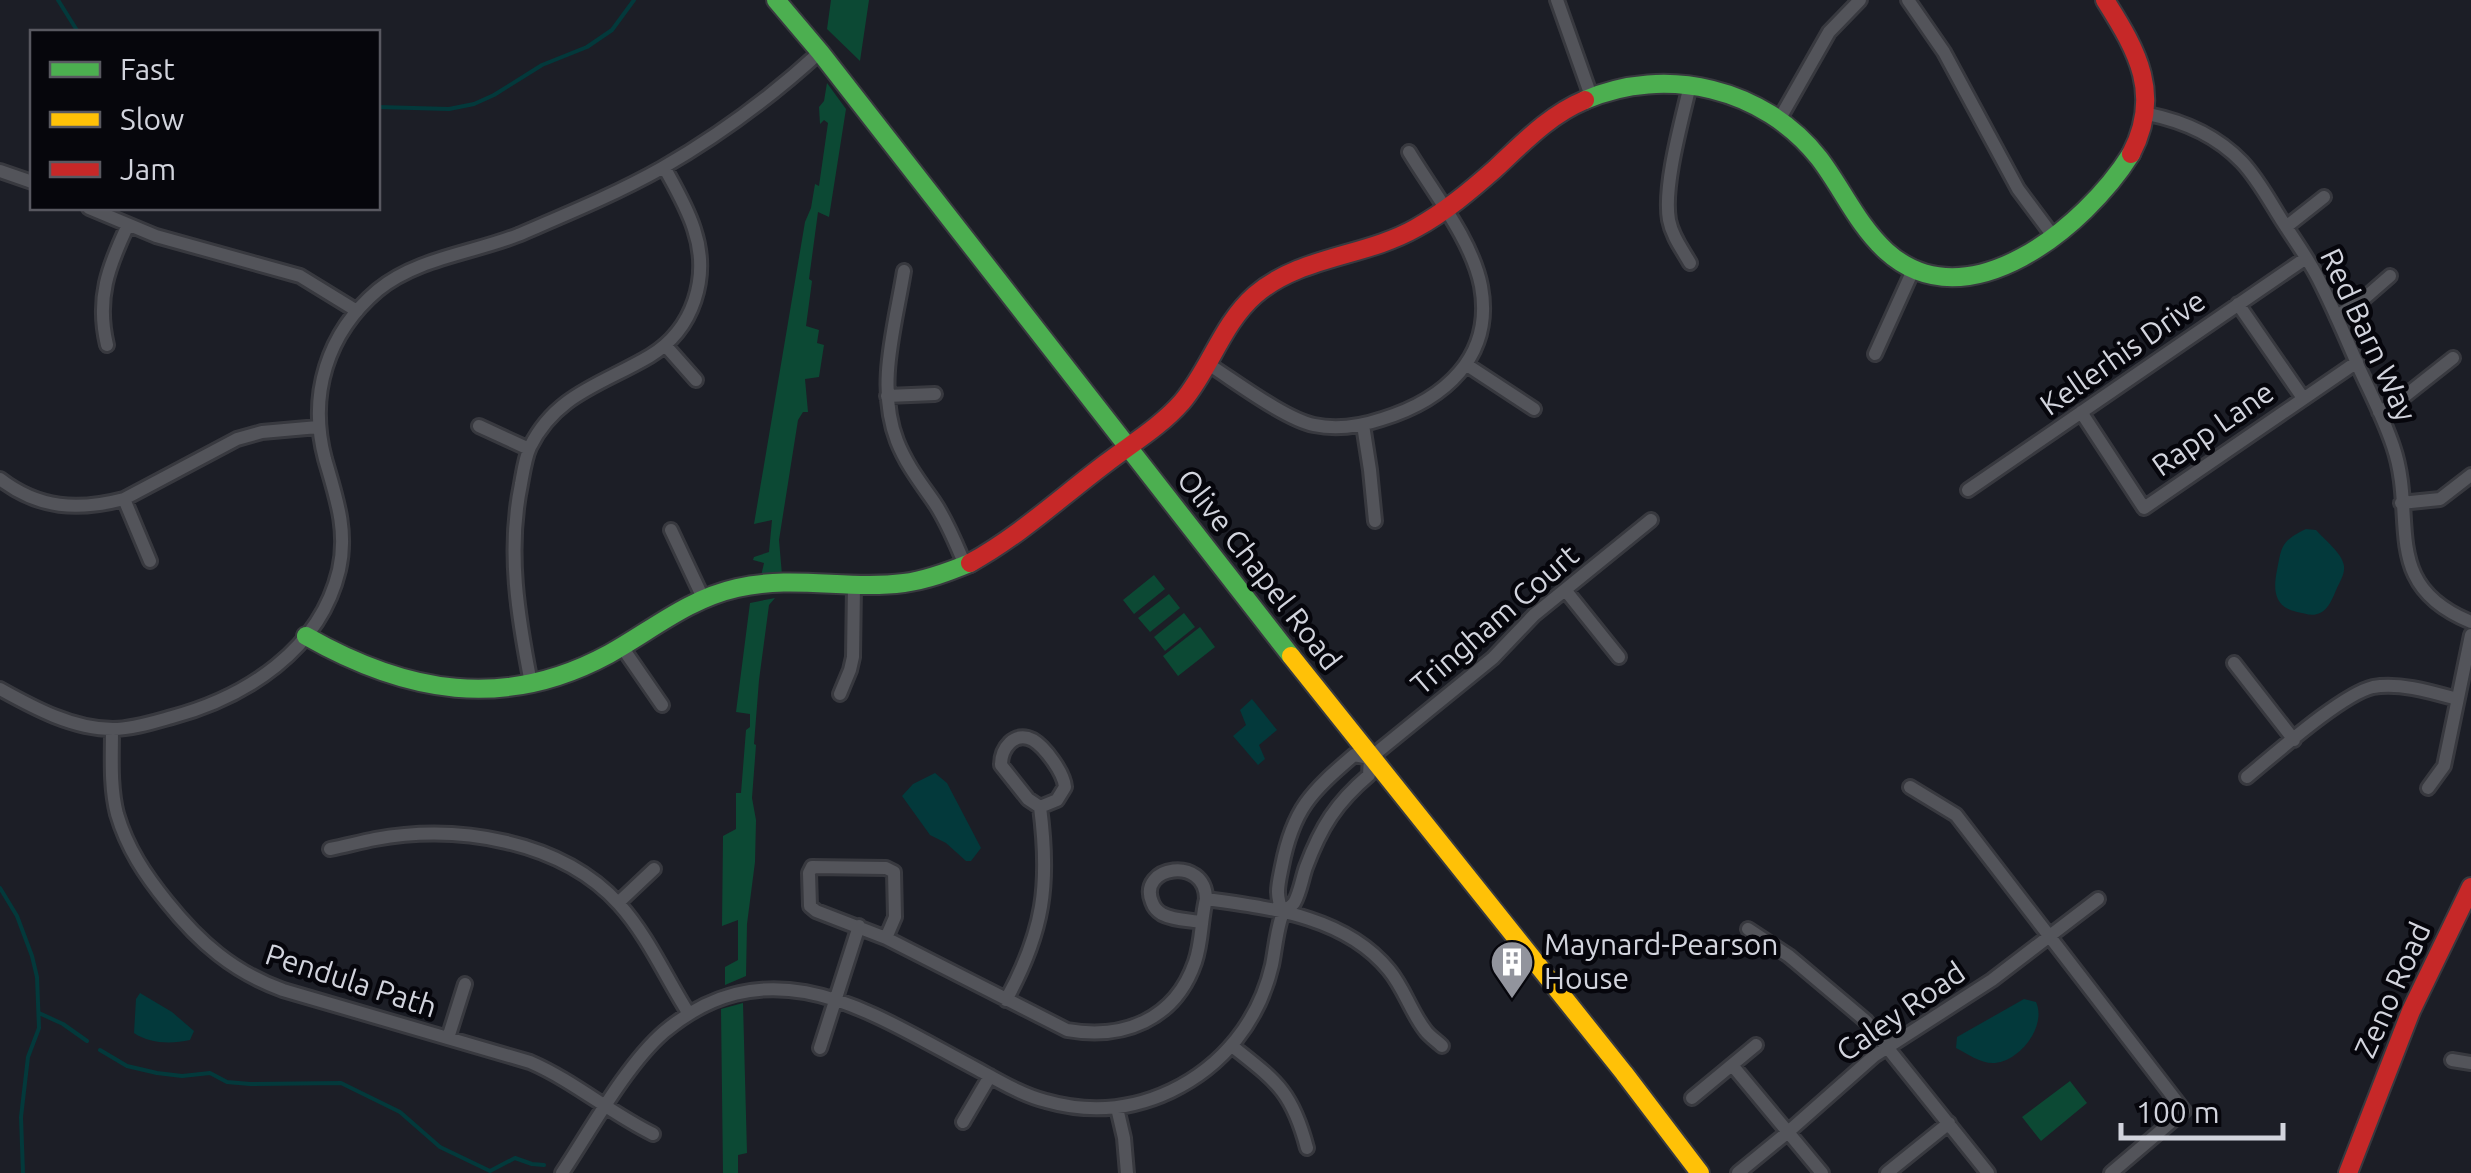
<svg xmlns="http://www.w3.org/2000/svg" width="2471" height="1173" font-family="Ubuntu,sans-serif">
  <rect width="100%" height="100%" fill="#1c1e26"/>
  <path fill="#0c4934" d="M831 0H869L860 61 827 29Z
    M827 83 846 109 829 217 818 212 809 279 812 281 806 326 819 330 817 343 824 345 819 377 805 379 808 412H803L798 420 779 540 782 575 761 576 764 563 753 560 754 557 769 552 772 520 754 524 805 222 811 208 815 184 819 186 828 123 824 120 820 124 819 107 824 101Z
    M1154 575 1165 589 1134 614 1123 600Z
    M1169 594 1180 608 1150 632 1138 618Z
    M775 598 769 605 759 680 754 744 756 745 752 798 756 820 755 862 747 924 746 976 725 985V967L738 960V920L722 926 723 836 736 829V793H741L746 730 750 727V714L736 712 750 603Z
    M1184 613 1195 627 1165 651 1154 637Z
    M1200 627 1215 647 1178 676 1163 656Z
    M743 1003 747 1153 738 1155V1173H723L721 1009Z
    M2070 1081 2087 1103 2041 1141 2022 1117Z"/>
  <path fill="#03393b" d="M2306 529 2316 530C2324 539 2343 554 2344 566 2345 574 2340 582 2337 588 2333 597 2329 609 2320 613 2312 617 2304 613 2297 612 2274 607 2273 590 2277 570 2282 544 2282 541 2306 529Z
    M1252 699 1277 730 1259 745 1265 759 1258 765 1233 736 1246 725 1240 710Z
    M935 773 947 783 981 848 971 861H966L946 843 930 835 902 796 913 784Z
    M140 993 172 1012 194 1031 190 1040C172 1044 150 1044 134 1033L136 999Z
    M2024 999 2036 1002C2047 1026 2020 1061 1995 1063 1981 1064 1968 1054 1956 1048L1957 1037Z"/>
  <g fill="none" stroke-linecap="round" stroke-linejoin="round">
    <path stroke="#03393b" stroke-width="4" d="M58 0 78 32
      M378 107 449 109 474 104 494 95 542 65 587 47 612 30 634 0
      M0 888 17 916 32 956 37 977 39 1028 28 1057 21 1117 23 1173
      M39 1013 63 1024 87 1041
      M100 1050 127 1066 157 1073 182 1076 210 1073 227 1082 250 1084 341 1083 400 1112 440 1147 490 1171 515 1158 532 1164 544 1165"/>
    <g stroke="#38393f" stroke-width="18">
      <path id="street" d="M1557 0 1591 96
        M1908 0 1944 52 2018 189 2053 236
        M1690 85C1682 120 1663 186 1669 220 1672 236 1682 249 1690 263
        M2148 114C2183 121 2217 136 2242 162 2258 179 2269 200 2281 219 2293 238 2307 257 2318 278 2333 307 2346 338 2359 368 2371 394 2384 419 2393 446 2418 518 2378 584 2471 622
        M1779 120 1829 32 1860 0
        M0 171 32 182
        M89 208 156 236 300 276 357 311
        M2286 227 2324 197
        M904 271C895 327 876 386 897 441 906 464 920 482 934 502 947 521 956 544 965 565
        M2238 304 2303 398
        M2336 316 2359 303 2390 276
        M107 345C96 299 108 267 128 225
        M665 345 696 380
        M1875 354 1914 268
        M1208 364C1235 381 1285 419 1314 425 1337 430 1361 426 1382 419 1444 400 1494 357 1481 286 1472 240 1433 192 1409 152
        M1467 365 1534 409
        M887 396 935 394
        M2081 412 2144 508 2357 362
        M2379 412 2396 403 2453 358
        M1363 425 1370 470 1375 521
        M479 426 529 449
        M0 479C39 509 78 511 124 499L237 439 262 432 318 427
        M1968 490 2306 258
        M124 499 150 561
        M2401 503 2440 499 2471 475
        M671 530 703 598
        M1566 591 1619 657
        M622 647 662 705
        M2234 663 2294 740
        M531 683C518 617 507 551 521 484 523 473 525 458 530 447 556 394 603 384 650 356 694 329 710 277 694 229 687 207 675 187 664 167
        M0 689C34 708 73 729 113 729 132 729 154 722 172 717 246 697 320 650 339 570 348 530 336 497 325 459 308 395 327 333 378 290 417 258 473 253 518 235 567 214 616 194 662 168 718 136 772 96 820 52
        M840 694 850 670 853 657 854 586
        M112 729C112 757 110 787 117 814 127 848 145 875 167 902 199 942 233 972 283 990L530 1062C574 1081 610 1113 653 1134
        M1370 758 1493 658 1534 615 1651 520
        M2247 777C2274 755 2342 694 2373 687 2399 682 2432 692 2457 699
        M1910 787 1956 815 2184 1111 2111 1173
        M2428 788 2444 766 2471 635
        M330 849C345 846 360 842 375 839 457 824 561 840 619 904 648 936 666 978 689 1014
        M618 903 654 869
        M1283 913C1275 894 1278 886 1282 866 1293 809 1311 792 1354 755L1370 758
        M1201 922C1189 920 1173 920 1162 914 1157 911 1154 908 1152 902 1137 866 1206 855 1206 899
        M1748 929 1789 956 1866 1021 1988 1173
        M886 938 895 917 894 872 886 868 812 867 809 873 810 906 816 911 886 938 1067 1030C1123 1040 1175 1020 1195 962 1202 942 1201 919 1206 899 1270 908 1345 916 1389 970 1404 988 1411 1012 1425 1030 1429 1036 1437 1041 1442 1046
        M1006 1000C1044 931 1050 884 1040 807L1057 800 1065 787C1064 773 1045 747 1033 740 1014 730 1001 749 1001 765L1028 799 1040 807
        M448 1038 465 984
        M1232 1046C1276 1081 1292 1091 1307 1148
        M820 1048 859 926
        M2452 1060 2471 1063
        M1732 1065 1822 1173
        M1692 1098 1756 1045
        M1117 1108 1124 1138 1127 1173
        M963 1122 990 1076
        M562 1173C590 1131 626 1065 664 1032 773 941 874 1015 977 1069 999 1081 1022 1095 1046 1101 1088 1113 1131 1110 1171 1091 1223 1066 1259 1021 1272 965 1275 951 1277 926 1283 913 1286 908 1290 908 1294 903 1300 893 1302 878 1306 867 1321 827 1336 803 1369 775L1370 758
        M1738 1173 1788 1132 1874 1056 1992 980 2098 899
        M1887 1173 1949 1123"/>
    </g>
    <g stroke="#38393f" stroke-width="22">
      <path id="fast" d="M776 0 820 52 1291 656
        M1585 100C1666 65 1764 88 1819 158 1842 188 1857 224 1886 251 1967 325 2086 226 2131 154
        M306 636C406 693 504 711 609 654 652 630 688 599 737 588 792 575 849 590 904 583 927 580 948 572 970 563"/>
    </g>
    <g stroke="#38393f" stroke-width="22">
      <path id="slow" d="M1291 656 1624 1073 1700 1173"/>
    </g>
    <g stroke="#38393f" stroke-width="22">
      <path id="jam" d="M2105 0C2138 52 2162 95 2131 154
        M970 563C1019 536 1060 498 1105 464 1131 444 1160 427 1182 402 1210 369 1222 324 1255 295 1300 256 1365 257 1416 228 1445 212 1470 191 1495 169 1523 143 1549 115 1585 100
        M2348 1173 2411 1011 2471 887"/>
    </g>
    <use href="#street" stroke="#53545a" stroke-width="12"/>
    <use href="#fast" stroke="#4caf50" stroke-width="18"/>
    <use href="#slow" stroke="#ffc107" stroke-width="18"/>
    <use href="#jam" stroke="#c62828" stroke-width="18"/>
  </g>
  <defs>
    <g id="building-pin" transform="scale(2.25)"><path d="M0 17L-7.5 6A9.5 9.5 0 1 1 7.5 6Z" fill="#92949d" stroke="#06060c"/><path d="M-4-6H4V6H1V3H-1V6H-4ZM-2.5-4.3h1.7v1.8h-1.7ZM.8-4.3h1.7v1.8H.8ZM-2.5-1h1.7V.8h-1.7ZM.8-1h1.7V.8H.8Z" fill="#fff"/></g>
  </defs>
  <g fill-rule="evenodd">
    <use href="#building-pin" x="1512" y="962"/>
  </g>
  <g text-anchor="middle" stroke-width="9" stroke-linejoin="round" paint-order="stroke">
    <g font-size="30" fill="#d2d4dd" stroke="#06060c">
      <text transform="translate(2368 335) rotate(65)" y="10">Red Barn Way</text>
      <text transform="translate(2123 353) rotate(-35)" y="10">Kellerhis Drive</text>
      <text transform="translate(2213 429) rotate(-35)" y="10">Rapp Lane</text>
      <text transform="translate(1259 570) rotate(52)" y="10">Olive Chapel Road</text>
      <text transform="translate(1495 620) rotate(-41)" y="10">Tringham Court</text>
      <text transform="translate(351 981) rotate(18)" y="10">Pendula Path</text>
      <text transform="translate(2393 990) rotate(-66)" y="10">Zeno Road</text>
      <text transform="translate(1901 1012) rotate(-35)" y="10">Caley Road</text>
    </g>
    <g font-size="30" fill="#d2d4dd" stroke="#06060c" text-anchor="start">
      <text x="1544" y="955">Maynard-Pearson<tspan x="1544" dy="34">House</tspan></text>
    </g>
  </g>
  <rect x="30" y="30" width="350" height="180" fill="#06060c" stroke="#585860" stroke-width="2.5"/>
  <rect x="50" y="62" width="50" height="15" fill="#4caf50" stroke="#585860" stroke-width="2.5"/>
  <text x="120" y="80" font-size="30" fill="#d2d4dd">Fast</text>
  <rect x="50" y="112" width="50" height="15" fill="#ffc107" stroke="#585860" stroke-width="2.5"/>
  <text x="120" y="130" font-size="30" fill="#d2d4dd">Slow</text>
  <rect x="50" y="162" width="50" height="15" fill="#c62828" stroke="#585860" stroke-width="2.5"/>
  <text x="120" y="180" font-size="30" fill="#d2d4dd">Jam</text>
  <path d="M2121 1123v15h162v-15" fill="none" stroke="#d2d4dd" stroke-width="5"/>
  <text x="2136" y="1123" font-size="30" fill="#d2d4dd" stroke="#06060c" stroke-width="8" paint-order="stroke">100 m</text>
</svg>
